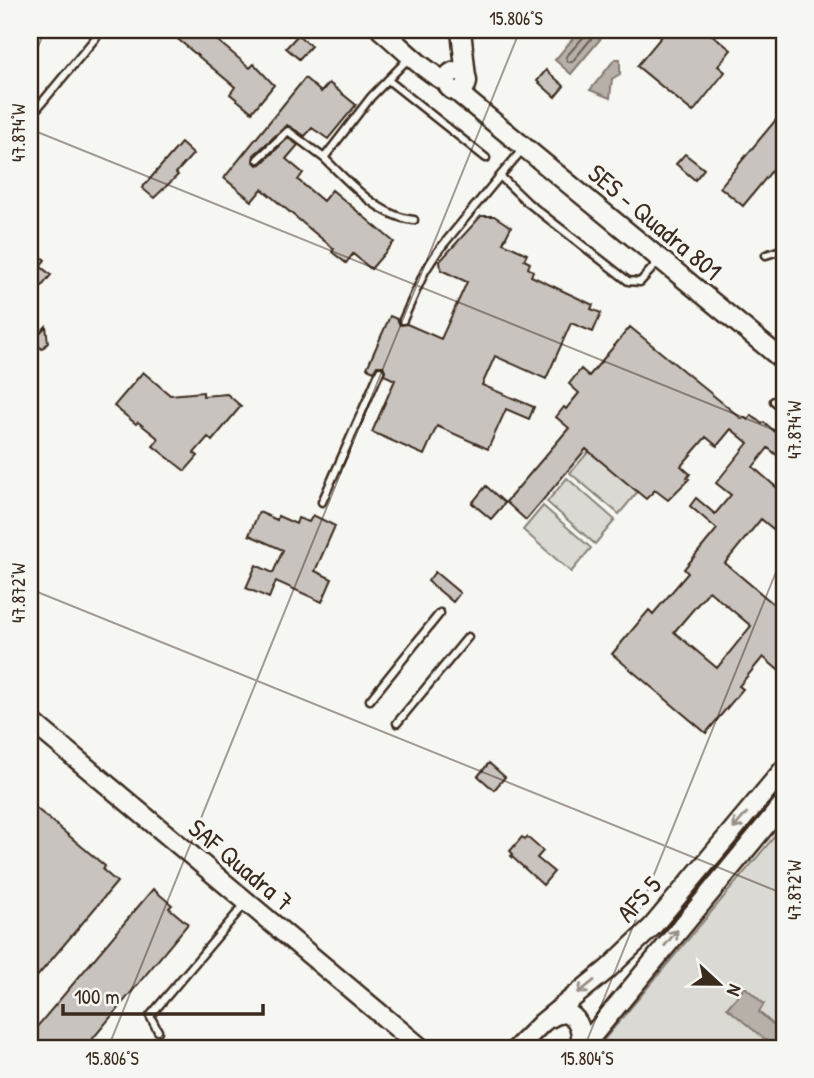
<svg xmlns="http://www.w3.org/2000/svg" width="814" height="1078" font-family="'Patrick Hand',sans-serif">
  <rect width="100%" height="100%" fill="#f6f6f2"/>
  <filter id="ink" filterUnits="userSpaceOnUse"><feTurbulence type="fractalNoise" baseFrequency=".0143" numOctaves="2"/><feDisplacementMap in="SourceGraphic" scale="14" xChannelSelector="R" yChannelSelector="G"/><feConvolveMatrix kernelMatrix="1 2 1 2 8 2 1 2 1" color-interpolation-filters="sRGB"/></filter>
  <g filter="url(#ink)">
    <path fill="#dad9d3" stroke="#8a8278" stroke-width="2" d="M591 449 639 490 619 514 570 473Z
      M567 478 615 520 595 544 547 502Z
      M543 506 591 548 571 572 523 530Z
      M779 831 784 835V1048H597Z"/>
    <path fill="#b6b0a9" stroke="#857a71" stroke-width="2" d="M580 30H594L602 37 571 74 555 60Z
      M615 59H620V74L612 79 610 98 590 90Z
      M745 987 764 1004 759 1012 784 1034V1048H775L727 1008Z"/>
    <g fill="none" stroke-linecap="round" stroke-linejoin="round">
      <path stroke="#6c6056" stroke-width="2" d="M587 33 590 34 591 39 572 62H568L566 57Z"/>
    </g>
    <path fill="#c8c3be" stroke="#3b2a1e" stroke-width="2" fill-rule="evenodd" d="M167 30H205L250 68 254 64 274 85 252 112 230 94 235 87Z
      M667 30H706L731 50 718 66 725 72 693 112 637 66Z
      M298 35 311 46 299 59 286 48Z
      M546 70 564 86 555 97 537 81Z
      M305 78 321 92 329 83 356 105 328 139 312 128 305 136 287 125 254 155 253 161 257 165 261 164 288 138 298 145 286 159 303 173 298 180 323 201 332 190 394 242 371 269 353 254 346 263 332 252 334 249 262 189 252 201 224 178Z
      M784 110V156L743 206 720 187Z
      M181 143 193 154 176 173 178 175 154 198 142 188Z
      M685 154 704 169 695 180 676 164Z
      M481 216H494L511 227 503 243 527 254 524 260 530 263 528 268 533 271 531 276 593 305 591 309 601 313 593 332 571 323 546 379 495 356 482 385 534 407 529 419 506 409 488 449 437 426 424 455 372 432 395 380 384 375 385 370 383 366H377L374 371 367 368 390 316 397 319 400 325 407 324 441 339 467 282 441 270 440 261Z
      M34 251 45 260 40 266 51 275 30 301V256Z
      M46 326 48 343 42 349 30 339V333L39 334Z
      M630 327 742 419 744 417 748 420 751 415 762 424 764 422 781 437 779 439 784 443V461L768 448 753 467 784 494V538L761 519 725 563 776 606 784 597V675L763 657 739 686 743 689 706 733 612 654 649 610 653 614 688 573 684 569 717 529 690 506 696 498 715 514 731 495 716 483 748 443 731 429 717 446 706 437 681 466 690 474 687 478 689 479 668 500 655 490 646 499 586 449 526 520 506 502 569 428 556 417 564 407 566 409 579 393 569 384 581 369 589 376ZM709 591 751 626 717 668 674 632Z
      M143 372 170 395 203 392V396L227 394 241 406 212 441 208 437 194 453 198 456 185 471 153 446 159 439 138 422 136 424 114 406Z
      M486 486 505 503 491 519 472 503Z
      M259 512 277 520 278 516 296 524 298 518 309 522 313 515 335 526 315 571 332 579 322 602 276 581 269 598 246 588 256 565 273 573 283 550 249 535Z
      M435 572 460 593 453 602 428 581Z
      M489 763 505 777 494 790 478 776Z
      M30 803 105 866 103 870 117 882 30 985Z
      M522 837 525 839 527 837 543 851 537 858 554 872 543 885 511 856 513 854 510 851Z
      M153 889 172 905 169 908 188 924 85 1048H30V1035Z"/>
    <g fill="none" stroke-linecap="round" stroke-linejoin="round">
      <g stroke="#3b2a1e" stroke-width="11">
        <path id="lane" d="M410 57 371 97 324 158C348 181 379 217 414 220
          M388 80 486 158
          M30 117 102 30
          M523 149 500 176 527 202 628 281 640 282 658 262
          M258 159 288 131 324 158
          M766 255 784 249
          M403 320 425 271 438 251 500 176
          M774 401 784 410
          M322 502 380 371
          M370 700 440 613
          M397 723 468 637
          M158 1031 150 1016 245 904"/>
      </g>
      <g stroke="#3b2a1e" stroke-width="23">
        <path id="secondary" d="M381 30C405 50 418 66 446 82
          M461 30 466 77
          M447 81a10 10 0 1 1 20 0a10 10 0 1 1-20 0Z
          M456 91 784 361
          M30 720 421 1048
          M550 1018C573 1003 585 1027 580 1048
          M517 1048 542 1023 608 969 652 927 784 769
          M582 1048 784 803"/>
      </g>
      <use href="#lane" stroke="#f6f6f2" stroke-width="6"/>
      <use href="#secondary" stroke="#f6f6f2" stroke-width="18"/>
    </g>
    <defs><path id="oneway-shaft" d="M-6 0H5M1.5-3L5.5 0L1.5 3" fill="none" stroke-width="1.6" stroke-linecap="round" stroke-linejoin="round" transform="scale(1.75)"/></defs>
    <g stroke="#989088">
      <use href="#oneway-shaft" transform="translate(740 821) rotate(130)"/>
      <use href="#oneway-shaft" transform="translate(671 938) rotate(-51)"/>
      <use href="#oneway-shaft" transform="translate(586 987) rotate(141)"/>
    </g>
  </g>
  <path fill="none" stroke="#3b2a1e" stroke-width="2" stroke-opacity="0.45" d="M30 66 45 30M30 129 784 434M30 589 784 894M108 1048 520 30M584 1048 784 552"/>
  <g text-anchor="middle" stroke-width="7" stroke-linejoin="round" paint-order="stroke">
    <g font-size="26" fill="#3b2a1e" stroke="#f6f6f2">
      <text transform="translate(655 222) rotate(40)" y="9">SES - Quadra 801</text>
      <text transform="translate(241 865) rotate(40)" y="9">SAF Quadra 7</text>
      <text transform="translate(639 899) rotate(-48)" y="9">AFS 5</text>
    </g>
  </g>
  <rect width="814" height="1078" fill="none" stroke="#f6f6f2" stroke-width="77"/>
  <g transform="translate(719 984) rotate(112)" stroke="#f6f6f2" stroke-width="5" paint-order="stroke">
  <path d="M0-5L12 26L0 18L-12 26Z" fill="#3b2a1e"/>
  <text y="-10" font-size="19" font-weight="bold" text-anchor="middle" fill="#3b2a1e">N</text>
  </g>
  <path d="M63 1004v10h200v-10" fill="none" stroke="#3b2a1e" stroke-width="3.5"/>
  <text x="74" y="1004" font-size="21" fill="#3b2a1e" stroke="#f6f6f2" stroke-width="5" paint-order="stroke">100 m</text>
  <rect x="38" y="38" width="738" height="1002" fill="none" stroke="#3b2a1e" stroke-width="2.5"/>
  <g font-size="18" text-anchor="middle" fill="#3b2a1e">
    <text x="516" y="25">15.806°S</text>
    <text transform="translate(19 133) rotate(-90)" y="6">47.874°W</text>
    <text transform="translate(795 430) rotate(-90)" y="6">47.874°W</text>
    <text transform="translate(19 593) rotate(-90)" y="6">47.872°W</text>
    <text transform="translate(795 890) rotate(-90)" y="6">47.872°W</text>
    <text x="112" y="1065">15.806°S</text>
    <text x="587" y="1065">15.804°S</text>
  </g>
</svg>
